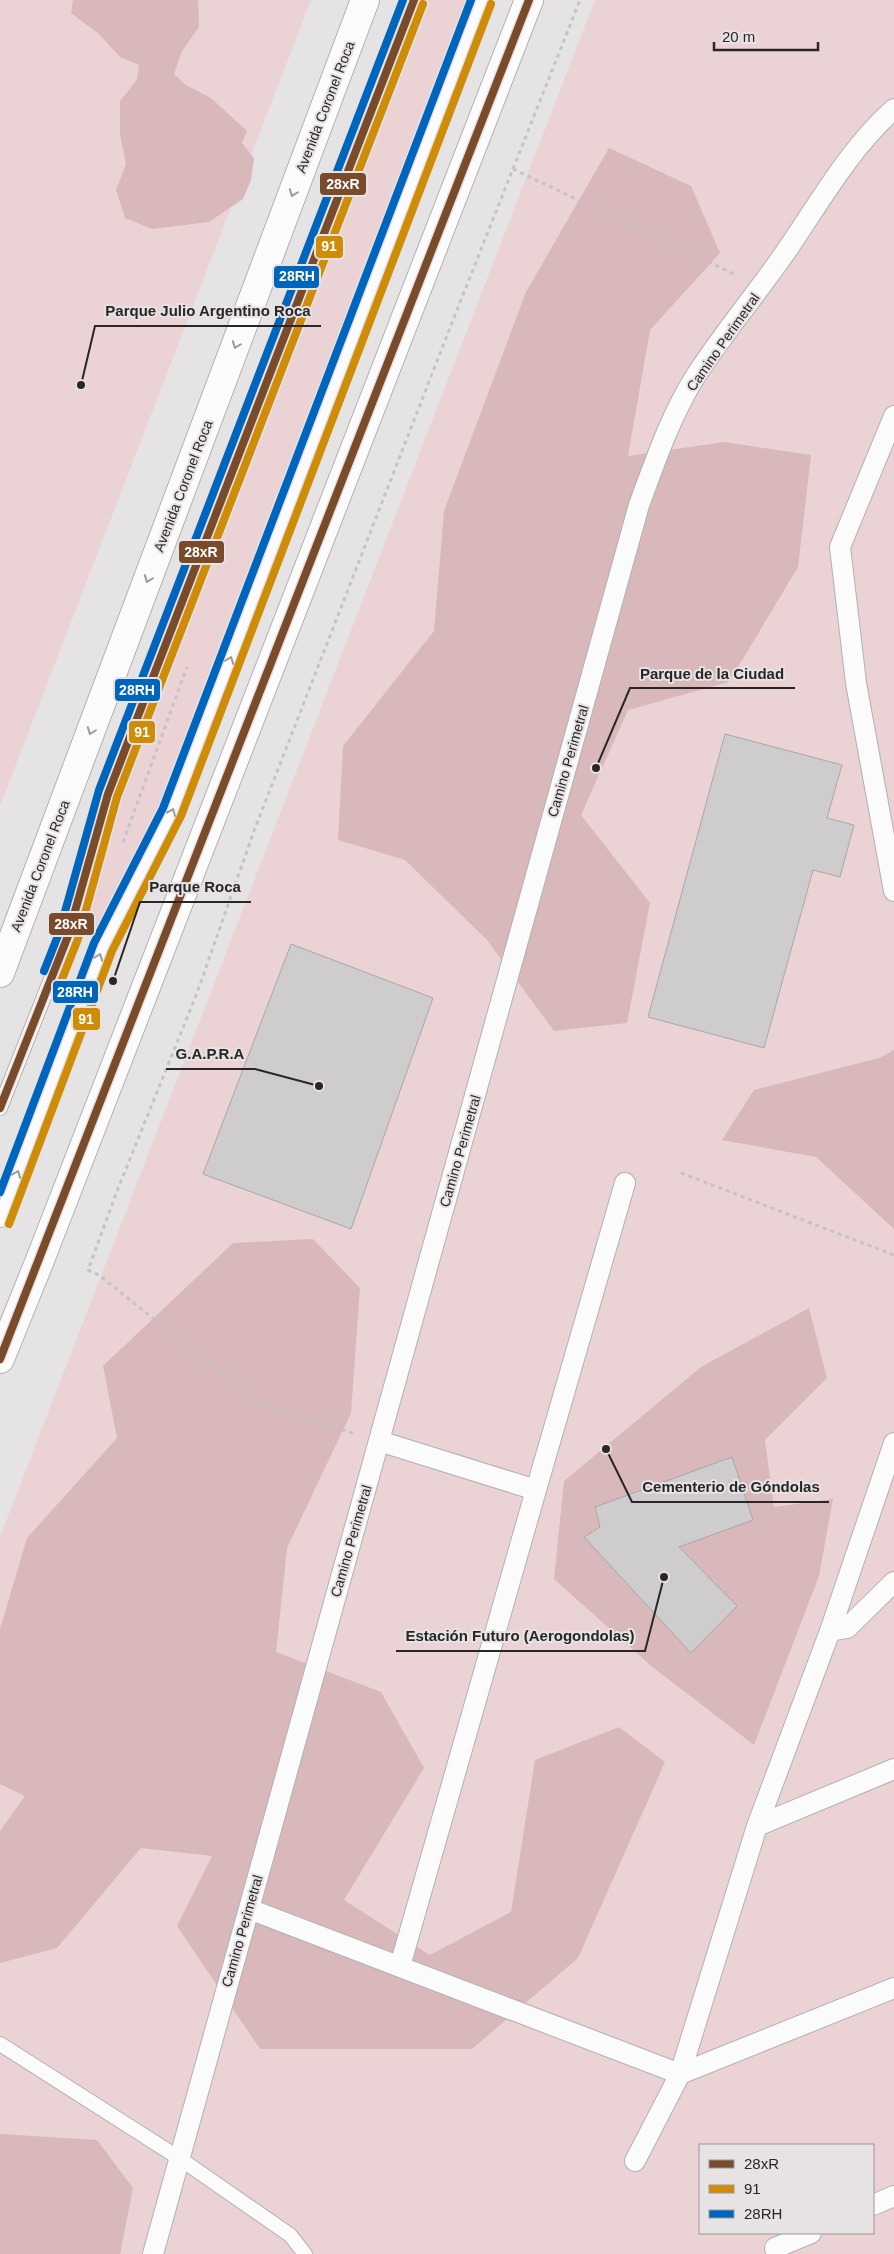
<svg xmlns="http://www.w3.org/2000/svg" width="894" height="2254" font-family="Arial,sans-serif">
  <rect width="100%" height="100%" fill="#e6e3e4"/>
  <path fill="#ead2d5" fill-rule="evenodd" d="M0 0H311L0 806Z
    M426 0H474L162 813 98 940 81 933 116 799 299 332Z
    M595 0H894V2254H0V1537ZM700 2145H873V2233H700Z"/>
  <path fill="#d9b8bc" d="M73 0H198L199 27 182 51 174 74 186 85 211 98 247 131 242 143 254 158 251 180 243 199 209 222 152 229 125 218 116 190 126 164 120 134V101L137 80 139 65 120 57 99 34 71 13Z
    M609 148 691 186 720 253 650 330 628 456 724 442 811 455 798 567 729 682 628 710 581 815 650 903 627 1023 554 1031 487 940 405 860 338 840 343 746 434 631 444 511 526 292Z
    M894 1050V1229L816 1157 722 1140 754 1090 879 1058Z
    M313 1239 360 1288 351 1413 287 1548 276 1652 381 1692 424 1768 344 1900 430 1955 511 1912 535 1760 619 1727 665 1762 578 1958 472 2049H260L177 1926 212 1856 141 1848 57 1948 0 1963V1831L25 1796 0 1784V1629L27 1538 117 1438 103 1366 233 1243Z
    M809 1308 827 1378 765 1440 774 1507 833 1499 819 1576 754 1745 650 1665 554 1579 564 1481 701 1367Z
    M0 2134 97 2140 133 2188 120 2254H0Z"/>
  <path fill="#cecccc" stroke="#aaa7a8" d="M725 734 842 765 827 818 854 825 840 877 813 870 764 1048 648 1017Z
    M291 944 433 998 351 1229 203 1174Z
    M732 1457 753 1520 679 1547 737 1606 691 1653 584 1537 600 1527 595 1507Z"/>
  <g fill="none" stroke-linecap="round" stroke-linejoin="round">
    <g stroke="#b3b1b1" stroke-width="16">
      <path id="service" d="M0 1108 68 936 108 794 414 0
        M0 1220 103 947 172 812 482 0
        M0 2044 179 2158 290 2235 305 2254"/>
    </g>
    <g stroke="#b3b1b1" stroke-width="22">
      <path id="pedestrian" d="M894 416 840 547 856 683 894 891
        M379 1441 536 1490 625 1183
        M830 1631 847 1628 894 1582
        M757 1826 894 1769
        M249 1909 680 2074 894 1988
        M400 1966 536 1490
        M635 2161 680 2074 757 1826 830 1631 894 1443
        M873 2205 894 2196
        M153 2254 639 505C655 462 670 417 695 377 724 332 759 291 789 247 821 200 851 147 894 109
        M777 2254 775 2248 811 2233"/>
    </g>
    <g stroke="#b3b1b1" stroke-width="30">
      <path id="secondary" d="M0 973 365 0
        M0 1359 40 1260 529 0"/>
    </g>
    <path stroke="#c5c4c4" stroke-width="3" stroke-dasharray="4 4" stroke-linecap="butt" d="M513 169 736 275
      M123 842 187 667
      M681 1173 894 1255
      M353 1433 259 1403 99 1275 88 1270 117 1191 197 993 254 831 455 315 580 0"/>
    <use href="#service" stroke="#fbfbfb" stroke-width="14"/>
    <use href="#pedestrian" stroke="#fbfbfb" stroke-width="20"/>
    <use href="#secondary" stroke="#fbfbfb" stroke-width="28"/>
    <g stroke="#e7e2e3" stroke-width="11">
      <path id="bus-1" d="M0 1108 68 936 108 794 414 0
        M0 1359 529 0"/>
    </g>
    <g stroke="#e7e2e3" stroke-width="11">
      <path id="bus-2" d="M62 979 78 939 117 797 423 4
        M9 1224 112 951 181 816 491 4"/>
    </g>
    <g stroke="#e7e2e3" stroke-width="11">
      <path id="bus-3" d="M44 971 59 933 99 790 403 0
        M0 1192 94 943 163 808 471 0"/>
    </g>
    <use href="#bus-1" stroke="#7a4b2a" stroke-width="8"/>
    <use href="#bus-2" stroke="#ce8c08" stroke-width="8"/>
    <use href="#bus-3" stroke="#0065bd" stroke-width="8"/>
  </g>
  <defs><path id="oneway-chevron" d="M-2-3.5L2.5 0L-2 3.5" fill="none" stroke-width="1.6" stroke-linecap="round" stroke-linejoin="round" transform="scale(1.25)"/></defs>
  <g stroke="#9c9b9b">
    <use href="#oneway-chevron" transform="translate(293 193) rotate(111)"/>
    <use href="#oneway-chevron" transform="translate(236 345) rotate(111)"/>
    <use href="#oneway-chevron" transform="translate(148 579) rotate(111)"/>
    <use href="#oneway-chevron" transform="translate(230 660) rotate(-69)"/>
    <use href="#oneway-chevron" transform="translate(91 731) rotate(111)"/>
    <use href="#oneway-chevron" transform="translate(172 812) rotate(-66)"/>
    <use href="#oneway-chevron" transform="translate(99 957) rotate(-69)"/>
    <use href="#oneway-chevron" transform="translate(17 1174) rotate(-69)"/>
  </g>
  <g text-anchor="middle" stroke-width="4" stroke-linejoin="round" paint-order="stroke">
    <g font-size="14" fill="#282626" stroke="#e7e2e3">
      <text transform="translate(325 107) rotate(-69)" y="5">Avenida Coronel Roca</text>
      <text transform="translate(723 342) rotate(-55)" y="5">Camino Perimetral</text>
      <text transform="translate(183 486) rotate(-69)" y="5">Avenida Coronel Roca</text>
      <text transform="translate(568 761) rotate(-74)" y="5">Camino Perimetral</text>
      <text transform="translate(40 866) rotate(-69)" y="5">Avenida Coronel Roca</text>
      <text transform="translate(460 1151) rotate(-74)" y="5">Camino Perimetral</text>
      <text transform="translate(351 1541) rotate(-74)" y="5">Camino Perimetral</text>
      <text transform="translate(242 1931) rotate(-74)" y="5">Camino Perimetral</text>
    </g>
  </g>
  <path fill="none" stroke="#282626" stroke-width="2" d="M81 385L95 326H321M596 768L630 688H795M113 981L140 902H251M319 1086L255 1069H166M606 1449L632 1502H829M664 1577L645 1651H396"/>
  <g fill="#282626" stroke="#e7e2e3" stroke-width="2">
    <circle cx="81" cy="385" r="5"/>
    <circle cx="596" cy="768" r="5"/>
    <circle cx="113" cy="981" r="5"/>
    <circle cx="319" cy="1086" r="5"/>
    <circle cx="606" cy="1449" r="5"/>
    <circle cx="664" cy="1577" r="5"/>
  </g>
  <g font-size="15" text-anchor="middle" font-weight="bold" fill="#282626" stroke="#e7e2e3" stroke-width="4" stroke-linejoin="round" paint-order="stroke">
    <text x="208" y="316">Parque Julio Argentino Roca</text>
    <text x="712" y="679">Parque de la Ciudad</text>
    <text x="195" y="892">Parque Roca</text>
    <text x="210" y="1059">G.A.P.R.A</text>
    <text x="731" y="1492">Cementerio de Góndolas</text>
    <text x="520" y="1641">Estación Futuro (Aerogondolas)</text>
  </g>
  <g stroke="#e7e2e3" stroke-width="2">
    <rect x="319" y="172" width="48" height="24" rx="5" fill="#7a4b2a"/>
    <rect x="315" y="235" width="29" height="24" rx="5" fill="#ce8c08"/>
    <rect x="273" y="265" width="47" height="24" rx="5" fill="#0065bd"/>
    <rect x="178" y="540" width="47" height="24" rx="5" fill="#7a4b2a"/>
    <rect x="114" y="678" width="47" height="24" rx="5" fill="#0065bd"/>
    <rect x="128" y="720" width="28" height="24" rx="5" fill="#ce8c08"/>
    <rect x="48" y="912" width="47" height="24" rx="5" fill="#7a4b2a"/>
    <rect x="52" y="980" width="47" height="24" rx="5" fill="#0065bd"/>
    <rect x="72" y="1007" width="29" height="24" rx="5" fill="#ce8c08"/>
  </g>
  <g font-size="14" text-anchor="middle" font-weight="bold" fill="#fff">
    <text x="343" y="189">28xR</text>
    <text x="329" y="251">91</text>
    <text x="297" y="281">28RH</text>
    <text x="201" y="557">28xR</text>
    <text x="137" y="695">28RH</text>
    <text x="142" y="737">91</text>
    <text x="71" y="929">28xR</text>
    <text x="75" y="997">28RH</text>
    <text x="86" y="1024">91</text>
  </g>
  <rect x="699" y="2144" width="175" height="90" fill="#e7e2e3" stroke="#9b9797"/>
  <rect x="709" y="2160" width="25" height="8" fill="#7a4b2a" stroke="#9b9797"/>
  <text x="744" y="2169" font-size="15" fill="#282626">28xR</text>
  <rect x="709" y="2185" width="25" height="8" fill="#ce8c08" stroke="#9b9797"/>
  <text x="744" y="2194" font-size="15" fill="#282626">91</text>
  <rect x="709" y="2210" width="25" height="8" fill="#0065bd" stroke="#9b9797"/>
  <text x="744" y="2219" font-size="15" fill="#282626">28RH</text>
  <path d="M714 42v8h104v-8" fill="none" stroke="#282626" stroke-width="2.5"/>
  <text x="722" y="42" font-size="15" fill="#282626" stroke="#e7e2e3" stroke-width="4" paint-order="stroke">20 m</text>
</svg>
